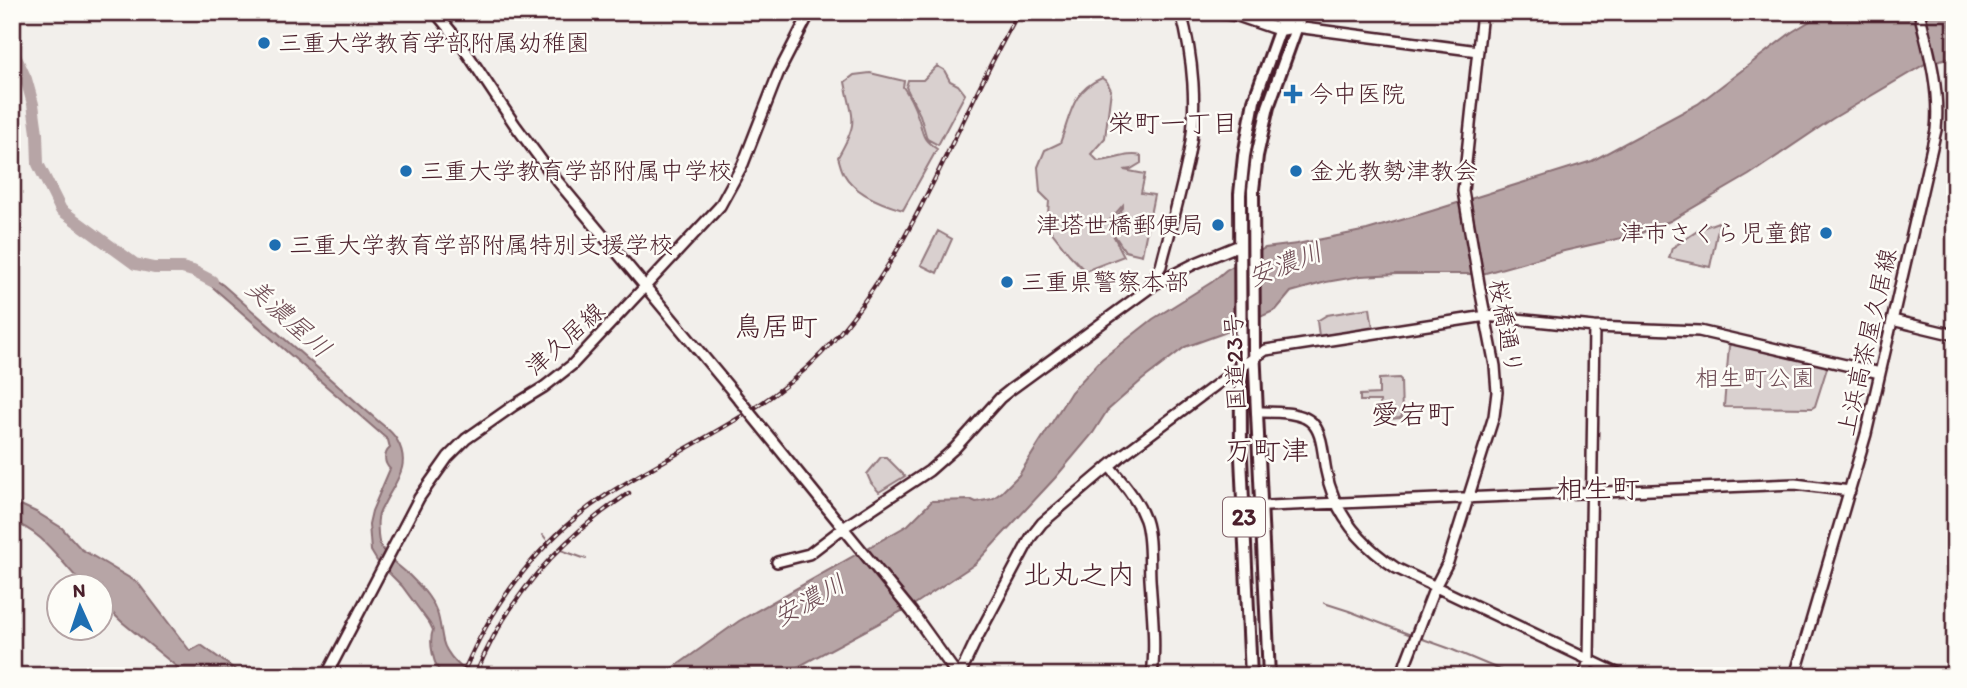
<svg xmlns="http://www.w3.org/2000/svg" width="1967" height="688" font-family="Itim,'Klee One',sans-serif">
  <rect width="100%" height="100%" fill="#f2efeb"/>
  <filter id="ink" filterUnits="userSpaceOnUse"><feTurbulence type="fractalNoise" baseFrequency=".0143" numOctaves="2"/><feDisplacementMap in="SourceGraphic" scale="14" xChannelSelector="R" yChannelSelector="G"/><feConvolveMatrix kernelMatrix="1 2 1 2 8 2 1 2 1" color-interpolation-filters="sRGB"/></filter>
  <g filter="url(#ink)">
    <path fill="#d9d0cf" stroke="#92787d" stroke-width="2" d="M937 66 944 70 950 81 958 85 965 94 938 145 927 139 920 115 906 87 908 80H923Z
      M870 73 904 81 903 87C910 96 914 106 918 117 924 134 920 138 937 149L903 210C882 204 855 194 844 174 841 169 840 163 838 157 859 120 853 122 845 82L854 75Z
      M1102 78 1107 82 1111 90 1105 138 1091 154 1098 161C1112 161 1128 152 1141 156V163L1131 169 1124 170 1145 174 1141 193 1154 195 1142 255 1125 251 1113 233 1112 222 1123 208V205L1109 221 1112 233 1124 256 1085 271 1069 254 1047 226 1049 201 1040 192 1038 167 1045 150 1060 143C1071 115 1071 91 1102 78Z
      M1718 222 1719 224 1710 267 1669 258 1672 248 1702 228Z
      M938 231 952 239 937 273 921 265Z
      M1370 308 1373 328 1319 336 1317 321 1327 315Z
      M1732 344 1825 366 1827 368 1815 406 1812 408 1725 407 1724 406 1729 346Z
      M1399 378 1401 380 1402 416 1400 418 1381 420 1380 401H1360V395L1379 394V379Z
      M881 457H886L905 476 879 492 871 483 867 474Z"/>
    <path fill="#b7a5a6" stroke="#8b6f75" stroke-width="2" d="M1825 12H1955V56L1925 64 1832 119 1749 175 1670 221 1639 234 1564 251 1482 274H1397L1361 276 1326 282 1291 292 1276 310 1224 333 1185 347 1142 380 1107 411 1093 433 1055 478 975 564 915 604 781 676H662L739 621 908 525 932 501 972 500 976 502 992 499 1002 492 1019 475 1071 392 1102 359 1153 319 1212 282 1226 270 1265 248 1297 244 1367 230 1422 214 1592 161 1698 104 1792 32Z
      M201 270 223 285 378 421C384 426 393 432 397 440 412 466 395 482 384 504 382 508 378 514 378 519 377 523 378 530 378 535 379 555 397 563 410 576 416 582 423 589 428 596 440 612 439 622 443 641 446 654 462 671 475 676H442C434 665 428 643 433 630L430 624 402 586 377 561 371 551 369 524 372 511 390 469C384 463 383 454 390 448L388 440 208 283 198 277Z
      M12 501 36 512 62 528 81 549 138 583 190 651 201 645 244 676H188L122 622 102 603V586H85C62 565 44 531 12 522Z"/>
    <g fill="none" stroke-linecap="round" stroke-linejoin="round">
      <path stroke="#8b6f75" stroke-width="2" d="M543 535 546 539
        M561 550 586 559
        M1324 603 1349 611 1411 635
        M1420 638 1448 648 1515 676"/>
      <path stroke="#b7a5a6" stroke-width="12" d="M12 49 26 79 33 104 37 133 38 164 61 210 135 264 154 268H182L193 271 212 281"/>
      <g stroke="#4a1f2b" stroke-width="14">
        <path id="secondary" d="M435 12 459 41 515 125 550 172 733 392
          M1296 27 1478 51
          M1149 286 1161 266 1164 254C1173 221 1182 187 1189 153 1198 108 1193 57 1181 12
          M1892 320 1955 335
          M1258 412C1273 412 1304 411 1314 425 1323 436 1323 457 1326 471 1334 513 1361 545 1396 568L1623 676
          M1109 466C1123 483 1137 498 1145 520 1151 538 1149 560 1150 579 1152 611 1156 644 1152 676
          M822 502 912 612 958 676
          M1244 507 1795 484 1850 491
          M777 562 809 554 843 528 929 471 955 448 1000 398 1010 390 1155 284 1196 263 1240 245
          M326 676 419 498 448 457 466 439 513 406 544 387 572 365 720 206 743 164 778 74 810 12
          M959 676 976 640 1031 537 1042 523 1121 456 1240 367 1266 350 1486 316 1594 327 1699 331 1880 373
          M1402 676 1406 662 1435 587 1448 562 1494 416 1497 392 1495 366 1480 289 1463 191 1482 12
          M1584 676 1589 660 1594 327
          M1795 676 1866 434 1936 130C1940 89 1929 51 1919 12"/>
      </g>
      <g stroke="#4a1f2b" stroke-width="15">
        <path id="primary" d="M1217 12 1236 15 1280 30 1296 27
          M1262 12 1290 23"/>
      </g>
      <g stroke="#4a1f2b" stroke-width="16">
        <path id="highway" d="M1251 676 1241 457 1240 194 1244 156 1254 101 1286 12
          M1269 676 1254 347 1253 190 1257 156 1268 107 1302 12"/>
      </g>
      <use href="#secondary" stroke="#fdfcf7" stroke-width="9"/>
      <use href="#primary" stroke="#fdfcf7" stroke-width="10"/>
      <use href="#highway" stroke="#fdfcf7" stroke-width="10"/>
      <g stroke="#4a1f2b" stroke-width="4.5">
        <path id="rail" d="M462 676C491 605 541 538 605 496 677 449 760 417 821 354 913 257 953 126 1019 12
          M475 676C506 599 561 538 629 493"/>
      </g>
      <use href="#rail" stroke="#fdfcf7" stroke-width="2" stroke-dasharray="5" stroke-linecap="butt"/>
      <g stroke="#4a1f2b" stroke-width="14" stroke-linecap="butt">
        <path id="secondary-bridge" d="M733 392 822 502"/>
      </g>
      <use href="#secondary-bridge" stroke="#fdfcf7" stroke-width="9"/>
    </g>
  </g>
  <g fill="#1f6fb2" stroke="#fdfcf7" stroke-width="2.5">
    <circle cx="264" cy="43" r="7"/>
    <path d="M1289.5 83.5h7v7h7v7h-7v7h-7v-7h-7v-7h7z"/>
    <circle cx="406" cy="171" r="7"/>
    <circle cx="1296" cy="171" r="7"/>
    <circle cx="1218" cy="225" r="7"/>
    <circle cx="1826" cy="233" r="7"/>
    <circle cx="275" cy="245" r="7"/>
    <circle cx="1007" cy="282" r="7"/>
  </g>
  <g text-anchor="middle" stroke-width="5" stroke-linejoin="round" paint-order="stroke">
    <rect fill="#fdfcf7" stroke="#806168" stroke-width="2" x="1223" y="497.5" width="42" height="39" rx="5"/>
    <g font-size="23" font-weight="bold" fill="#4a1f2b">
      <text x="1244" y="525">23</text>
    </g>
    <g font-size="24" fill="#4a1f2b" stroke="#fdfcf7" text-anchor="start">
      <text x="278" y="51">三重大学教育学部附属幼稚園</text>
      <text x="1309" y="102">今中医院</text>
      <text x="420" y="179">三重大学教育学部附属中学校</text>
      <text x="1310" y="179">金光教勢津教会</text>
      <text x="1204" y="233" text-anchor="end">津塔世橋郵便局</text>
      <text x="1812" y="241" text-anchor="end">津市さくら児童館</text>
      <text x="289" y="253">三重大学教育学部附属特別支援学校</text>
      <text x="1021" y="290">三重県警察本部</text>
    </g>
    <g font-size="24" fill="#4a1f2b" stroke="#fdfcf7">
      <text transform="translate(1506 327) rotate(80)" y="8">桜橋通り</text>
      <text transform="translate(565 339) rotate(-42)" y="8">津久居線</text>
      <text transform="translate(1867 342) rotate(-77)" y="8">上浜高茶屋久居線</text>
      <text transform="translate(1235 362) rotate(-92)" y="8">国道23号</text>
    </g>
    <g font-size="24" fill="#6e4b54" stroke="#fdfcf7">
      <text x="1755" y="386">相生町公園</text>
    </g>
    <g font-size="26" fill="#4a1f2b" stroke="#fdfcf7">
      <text x="1173" y="132">栄町一丁目</text>
    </g>
    <g font-size="26" font-style="italic" fill="#704e56" stroke="#fdfcf7">
      <text transform="translate(1285 264) rotate(-21)" y="9">安濃川</text>
      <text transform="translate(289 318) rotate(42)" y="9">美濃屋川</text>
      <text transform="translate(809 600) rotate(-29)" y="9">安濃川</text>
    </g>
    <g font-size="28" fill="#4a1f2b" stroke="#fdfcf7">
      <text x="776" y="336">鳥居町</text>
      <text x="1413" y="424">愛宕町</text>
      <text x="1267" y="460">万町津</text>
      <text x="1598" y="498">相生町</text>
      <text x="1079" y="584">北丸之内</text>
    </g>
  </g>
  <rect width="1967" height="688" fill="none" stroke="#fdfcf7" stroke-width="42"/>
  <rect x="21" y="21" width="1925" height="646" fill="none" stroke="#4a1f2b" stroke-width="2.5" filter="url(#ink)"/>
  <g transform="translate(80 607) rotate(357)"><circle r="33" fill="#fdfcf7" stroke="#b5a4a5" stroke-width="2"/>
  <path d="M0-5L12 26L0 18L-12 26Z" fill="#1f6fb2"/>
  <text y="-10" font-size="19" font-weight="bold" text-anchor="middle" fill="#4a1f2b">N</text>
  </g>
</svg>
